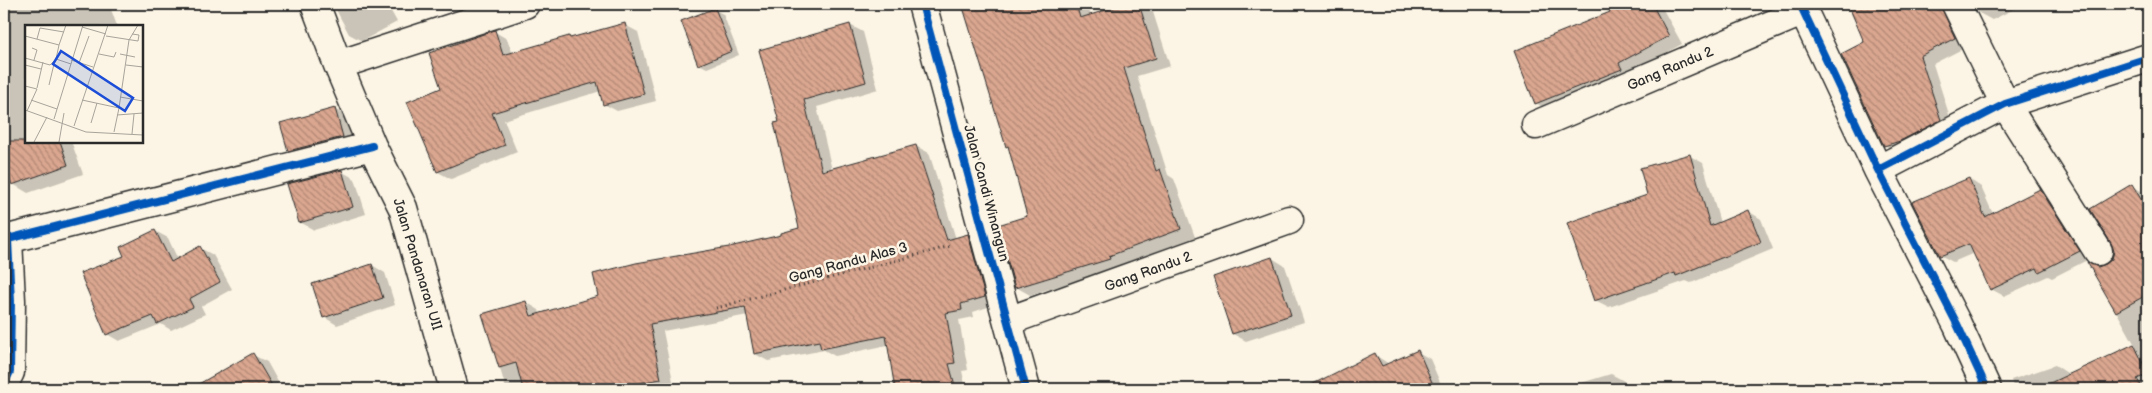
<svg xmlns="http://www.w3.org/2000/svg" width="2152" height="393" font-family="'Balsamiq Sans',sans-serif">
  <defs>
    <pattern id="building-back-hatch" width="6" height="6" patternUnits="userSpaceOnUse" patternTransform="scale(1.25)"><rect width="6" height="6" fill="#daa68f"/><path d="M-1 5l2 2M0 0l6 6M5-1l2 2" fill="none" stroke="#b18775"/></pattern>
  </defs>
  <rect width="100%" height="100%" fill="#fcf5e5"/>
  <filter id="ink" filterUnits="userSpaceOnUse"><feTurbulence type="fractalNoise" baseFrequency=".02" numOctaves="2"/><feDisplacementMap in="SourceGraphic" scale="10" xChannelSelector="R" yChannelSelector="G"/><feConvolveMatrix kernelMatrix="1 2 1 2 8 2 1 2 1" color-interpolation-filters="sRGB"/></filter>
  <g filter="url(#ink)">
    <path fill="#0003" d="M4 4H109L117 26H26V141H71L83 174 28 193 13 184 4 157Z
      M333 4H387L397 22 362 41 349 34Z
      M963 4H1087L1091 16 1130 4H1142L1152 9 1170 66 1137 76 1168 175 1174 179 1195 237 1122 264 1123 266 1030 295 1016 287 1028 217 1010 147 1007 146Z
      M1607 4H1660L1682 44 1632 71 1549 111 1536 103 1612 13Z
      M1846 4H1956L1968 46 1933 64 1953 127 1898 153 1885 145 1866 43Z
      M1974 4H2024L1992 20 1979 13Z
      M715 10 723 14 739 55 707 68 699 64Z
      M625 25 638 32 656 101 617 111 604 104 601 91 504 120 517 152 451 179 438 172 409 102 442 88 495 32 507 39 513 54 569 37 572 39Z
      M850 25 863 32 878 89 817 107 832 170 916 146 929 153 956 239 968 235 981 243 997 304 973 312 974 317 959 320 968 370 962 371 966 389H896L888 345 835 356 824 350 768 361 755 354 748 315 663 331 674 386 656 389H506L484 314 526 302 539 310 540 314 600 296 729 248 783 236 801 229 780 122Z
      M334 109 348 117 356 145 302 158 289 151Z
      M1690 156 1703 163 1720 223 1748 211 1761 219 1773 249 1691 283 1686 281 1609 307 1595 300Z
      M341 171 355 179 366 214 314 230 300 222Z
      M1969 179 1981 187 1993 214 2040 190 2053 197 2091 258 2052 278 2048 276 2004 296 1991 289 1974 253 1953 262 1940 255Z
      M2132 186 2146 194 2148 197V389H2014L2011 380 2055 365 2070 375 2135 345 2090 264 2098 268 2107 266 2113 259Z
      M155 231 168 238 178 260 200 248 213 255 232 289 201 306 205 314 171 330 161 324 119 341 107 334 126 256Z
      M1272 258 1285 266 1304 322 1246 341 1233 334Z
      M372 265 385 273 395 305 337 325 324 317Z
      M1418 352 1430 359 1442 387 1437 389H1306L1375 355 1389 364Z
      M253 355 267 362 282 389H193Z
      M1611 374 1624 381 1627 389H1561Z"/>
    <path fill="url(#building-back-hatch)" stroke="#2b2b2b" d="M962 4H1076L1080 18 1126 4H1139L1156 58 1124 68 1156 171 1160 169 1181 229 1109 256 1110 259 1015 288 998 225 1027 216 1008 146 1006 147Z
      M1605 4H1652L1669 36 1619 63 1622 69 1535 104 1514 51 1610 12Z
      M1848 4H1940L1955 38 1920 56 1941 120 1900 141 1884 146 1841 54 1864 42Z
      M715 8 732 51 698 65 681 21Z
      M625 23 644 94 603 105 597 82 492 113 505 145 437 172 407 102 441 88 429 53 495 30 503 55 569 36 570 38Z
      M850 24 866 82 804 100 822 171 916 145 947 240 968 234 985 297 961 304 962 310 946 313 955 363 949 364 956 389H895L886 336 821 349 819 341 754 354 745 307 650 324 661 379 608 389H523L516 363 499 368 482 314 526 301 531 316 598 296 593 274 636 263 729 247 781 235V233L799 228 774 123 779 122 759 50Z
      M335 108 343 137 288 151 280 123Z
      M4 141H60L68 165 12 185 4 161Z
      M1690 154 1710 226 1748 210 1761 242 1676 276 1675 273 1594 301 1567 223 1647 195 1640 168Z
      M342 170 353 207 299 223 287 184Z
      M1969 178 1985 217 2040 189 2080 251 2039 272 2037 268 1990 290 1969 244 1940 256 1912 202Z
      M2132 184 2148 211V294L2116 312 2087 262 2098 267 2106 264 2112 259 2114 251 2111 243 2090 209Z
      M155 230 171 262 200 246 220 282 189 299 193 307 157 324 153 316 106 335 80 273 124 256 120 247Z
      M1272 257 1291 315 1232 334 1213 277Z
      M372 264 383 298 323 318 312 284Z
      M2134 344 2148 374 2137 379 2143 389H2037Z
      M1418 350 1435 389H1303L1375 353 1382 366Z
      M253 353 274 389H190Z"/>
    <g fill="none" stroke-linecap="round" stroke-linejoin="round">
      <g stroke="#2b2b2b" stroke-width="31">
        <path id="minor" d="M315 4 338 65 372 146 403 208 454 389
          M922 4 1026 389
          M1800 4 1878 170 1957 324 1987 389
          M1956 4 2005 104 2098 251
          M338 65 525 4
          M1536 125 1804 11
          M1878 170 2005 104 2148 58
          M1008 321 1289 220
          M4 384 10 372 11 301 8 239 372 146"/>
      </g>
      <path stroke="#2b2b2b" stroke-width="3" stroke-dasharray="1 4" stroke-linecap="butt" d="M716 308 951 246"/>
      <use href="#minor" stroke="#fcf5e5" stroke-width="28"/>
      <g stroke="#fcf5e5" stroke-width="11">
        <path id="cycleway" d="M922 4 1026 389
          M1800 4 1878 170 1957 324 1987 389
          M1878 170 2005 104 2148 58
          M4 384 10 372 11 301 8 239 372 146"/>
      </g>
      <use href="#cycleway" stroke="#0057b8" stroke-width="8"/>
    </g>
  </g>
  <g text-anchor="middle" stroke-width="5" stroke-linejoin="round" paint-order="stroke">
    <g font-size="14" fill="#2b2b2b" stroke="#fcf5e5">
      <text transform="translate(1670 68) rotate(-23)" y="5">Gang Randu 2</text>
      <text transform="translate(987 193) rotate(75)" y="5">Jalan Candi Winangun</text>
      <text transform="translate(848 262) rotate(-15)" y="5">Gang Randu Alas 3</text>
      <text transform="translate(418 264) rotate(73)" y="5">Jalan Pandanaran UII</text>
      <text transform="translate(1148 271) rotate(-20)" y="5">Gang Randu 2</text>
    </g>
  </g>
  <g transform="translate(25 25)">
    <rect width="118" height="118" fill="#fcf5e5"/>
    <path fill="none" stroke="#a8a49b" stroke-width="1" d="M57 2 81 9M0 11 34 20 31 34M81 11 113 16 114 10 107 9M12 14 15 3 39 7M34 20 41 0M7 23 12 25 9 35M74 29 89 32 91 27M95 29 110 32M0 33 25 40 31 34 46 39M46 35 68 42M54 38 64 11M0 40 16 44M101 40 118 42M24 60 29 39M0 61 12 64 2 86M12 63 18 37M95 72 118 76M6 75 32 84M57 75 94 83 104 15 113 0M0 85 61 107 118 110M92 90 118 88M29 94 58 0M66 98 72 78M49 101 83 0M89 107 94 83M107 109 109 89M9 117 22 92M34 117 39 88"/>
    <path fill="#1d4ed8" fill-opacity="0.15" stroke="#1d4ed8" stroke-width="2.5" d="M36 26 108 73 100 86 28 39Z"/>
    <rect width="118" height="118" fill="none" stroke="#2b2b2b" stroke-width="2.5"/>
  </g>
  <rect width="2152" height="393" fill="none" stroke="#fcf5e5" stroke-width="20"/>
  <rect x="10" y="10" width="2132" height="373" fill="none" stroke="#2b2b2b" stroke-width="2" filter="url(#ink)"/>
</svg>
